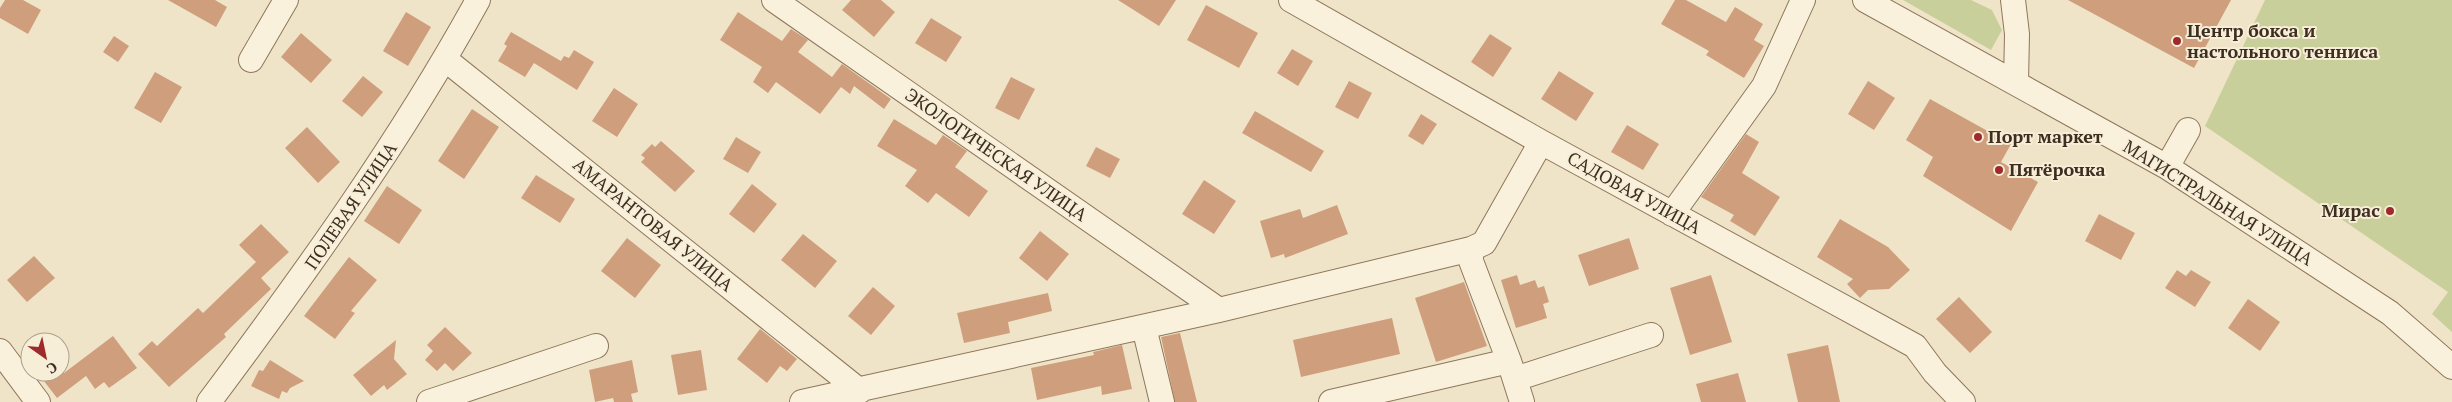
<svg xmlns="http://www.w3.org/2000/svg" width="2452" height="402" font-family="'PT Serif',serif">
  <rect width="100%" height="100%" fill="#f0e4c8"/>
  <path fill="#c9cf9b" d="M1903 0H1971L1992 10 2002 30 1991 50Z
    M2265 0H2452V332L2432 314 2448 292 2205 126Z"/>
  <path fill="#cf9f7d" d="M5 0H23L41 10 28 34 0 18V8Z
    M168 0H215L227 7 216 27Z
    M851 0H881L895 12 874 37 842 10Z
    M1118 0H1176L1159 26Z
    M1675 0H1686L1726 22 1735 7 1763 24 1754 40 1764 46 1744 78 1706 55 1709 51 1661 24Z
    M2068 0H2231L2194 68Z
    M1206 5 1258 33 1239 68 1187 40Z
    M406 12 431 27 408 66 383 51Z
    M738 12 782 41 791 29 808 40 798 52 832 77 842 64 891 99 884 109 854 86 850 94 841 87 820 114 776 82 768 93 753 82 762 67 720 40Z
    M931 18 962 37 946 62 915 43Z
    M511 32 561 61 564 56 569 58 574 50 594 62 577 90 534 63 525 77 498 61 507 46 504 44Z
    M301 33 332 60 311 83 281 57Z
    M1490 34 1512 48 1493 77 1471 62Z
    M114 36 129 46 118 62 103 52Z
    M1292 49 1313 61 1298 86 1277 73Z
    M1559 71 1594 93 1576 121 1541 99Z
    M155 72 182 87 161 123 134 108Z
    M363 76 383 92 362 117 342 101Z
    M1011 77 1035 89 1019 120 995 108Z
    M1349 81 1372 93 1358 119 1335 107Z
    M1868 81 1895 98 1874 130 1848 114Z
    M614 88 638 104 617 137 592 121Z
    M1930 99 2011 144 2001 162 2038 182 2011 231 1923 176 1933 157 1906 140Z
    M472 109 499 127 464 179 438 161Z
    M1255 111 1324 151 1311 172 1242 133Z
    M1421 114 1437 124 1423 145 1408 136Z
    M894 119 936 145 943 135 967 151 955 167 988 191 969 217 936 193 928 203 905 186 917 170 877 146Z
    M1627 125 1659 144 1643 170 1611 152Z
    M307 127 340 162 318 183 285 148Z
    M1746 134 1759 142 1742 173 1780 197 1755 236 1730 221 1734 215 1701 197Z
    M736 137 761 152 748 173 723 159Z
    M661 141 695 171 675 192 641 162 645 158 641 155 652 144 655 147Z
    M1096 147 1120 159 1110 178 1086 166Z
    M536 175 575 199 560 223 521 198Z
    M1204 180 1236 201 1214 234 1182 214Z
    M752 184 777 204 754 233 729 214Z
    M387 186 422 210 399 244 364 221Z
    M1337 205 1348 234 1285 258 1284 254 1271 258 1260 221 1300 209 1303 218Z
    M2099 214 2135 233 2121 260 2085 241Z
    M1840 219 1888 247 1910 270 1889 289 1868 290 1860 298 1847 284 1853 279 1817 257Z
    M261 224 289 252 261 278 271 289 224 334 226 337 169 387 138 354 152 341 157 346 198 308 203 313 256 262 239 245Z
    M1040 231 1069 254 1047 281 1019 258Z
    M803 234 837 261 815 288 781 260Z
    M627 238 661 265 635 298 601 271Z
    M1629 238 1639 269 1589 286 1578 255Z
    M34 256 55 278 27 302 7 280Z
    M349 257 377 280 351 311 355 313 335 339 304 316Z
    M2177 270 2186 276 2191 270 2211 282 2195 307 2165 288Z
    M1517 275 1520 285 1535 280 1538 288 1544 286 1549 302 1543 304 1547 318 1516 328 1501 280Z
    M1711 275 1732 342 1690 355 1670 288Z
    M1464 282 1487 346 1436 362 1415 298Z
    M873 287 895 306 871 335 848 316Z
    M1048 293 1052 311 1008 322 1010 333 964 343 957 313Z
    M1959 297 1992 332 1970 353 1936 319Z
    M2248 299 2280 322 2260 351 2228 328Z
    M1392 318 1400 354 1301 377 1293 340Z
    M445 327 472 353 453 371 445 363 437 371 425 360 433 351 427 345Z
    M760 329 797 359 787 371 780 366 767 383 737 359Z
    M1180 333 1197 402H1175L1161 337Z
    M113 336 137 368 109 388 104 382 95 389 86 376 57 398 37 372 64 373Z
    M396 340 394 359 407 374 387 390 384 385 371 396 353 375Z
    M1122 345 1132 389 1102 395 1101 386 1037 400 1031 368 1094 355 1093 352Z
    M1828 345 1840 402H1798L1787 354Z
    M701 350 707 390 678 395 671 355Z
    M270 360 304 381 290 388 287 393 282 391 279 399 251 386 259 370 263 371Z
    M632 360 638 392 631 394 633 402H614L613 398 595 402 589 370Z
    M1738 373 1746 402H1701L1696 384Z"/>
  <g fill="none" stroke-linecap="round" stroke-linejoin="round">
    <g stroke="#8d765c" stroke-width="26">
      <path id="minor" d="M774 0 1219 310
        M1291 0 1541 142 1915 346 1935 373 1963 402
        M1865 0 2167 167 2390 313 2452 367
        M2013 0 2017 34 2016 83
        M251 60 286 0
        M446 60 860 391
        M2167 167 2188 130
        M1672 214 1764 86 1803 0
        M1471 249V261L1509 361 1522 402
        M1144 327 1162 402
        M0 351 38 402
        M1515 379 1651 335
        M209 402C306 272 400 142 478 0
        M429 402 596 346
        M802 402 1219 310 1471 249 1484 243 1541 142
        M1331 402 1509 361"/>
    </g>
    <use href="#minor" stroke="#faf1dc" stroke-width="24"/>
  </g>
  <g fill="#9e2a2b" stroke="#f7eed8" stroke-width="2">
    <circle cx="2177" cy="41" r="5"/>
    <circle cx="1978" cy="137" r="5"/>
    <circle cx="1999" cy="170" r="5"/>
    <circle cx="2390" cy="211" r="5"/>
  </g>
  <g text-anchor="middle" stroke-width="4" stroke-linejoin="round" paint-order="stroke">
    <g font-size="18" font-weight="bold" fill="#3d2e20" stroke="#f7eed8" text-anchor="start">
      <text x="2187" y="37">Центр бокса и<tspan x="2187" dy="21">настольного тенниса</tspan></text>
      <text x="1988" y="143">Порт маркет</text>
      <text x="2009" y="176">Пятёрочка</text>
      <text x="2380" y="217" text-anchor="end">Мирас</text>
    </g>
    <g font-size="18" fill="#3d2e20" stroke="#f7eed8">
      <text transform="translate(996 155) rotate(35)" y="6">ЭКОЛОГИЧЕСКАЯ УЛИЦА</text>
      <text transform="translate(1634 193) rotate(29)" y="6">САДОВАЯ УЛИЦА</text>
      <text transform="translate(2218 203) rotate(32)" y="6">МАГИСТРАЛЬНАЯ УЛИЦА</text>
      <text transform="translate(351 206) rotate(-56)" y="6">ПОЛЕВАЯ УЛИЦА</text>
      <text transform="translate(653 225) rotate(39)" y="6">АМАРАНТОВАЯ УЛИЦА</text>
    </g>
  </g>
  <g transform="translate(45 357) rotate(147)"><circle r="24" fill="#f7eed8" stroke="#ada18e"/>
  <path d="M0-4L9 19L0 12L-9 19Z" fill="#9e2a2b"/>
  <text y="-8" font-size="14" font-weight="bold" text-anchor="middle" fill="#3d2e20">С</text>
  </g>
</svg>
